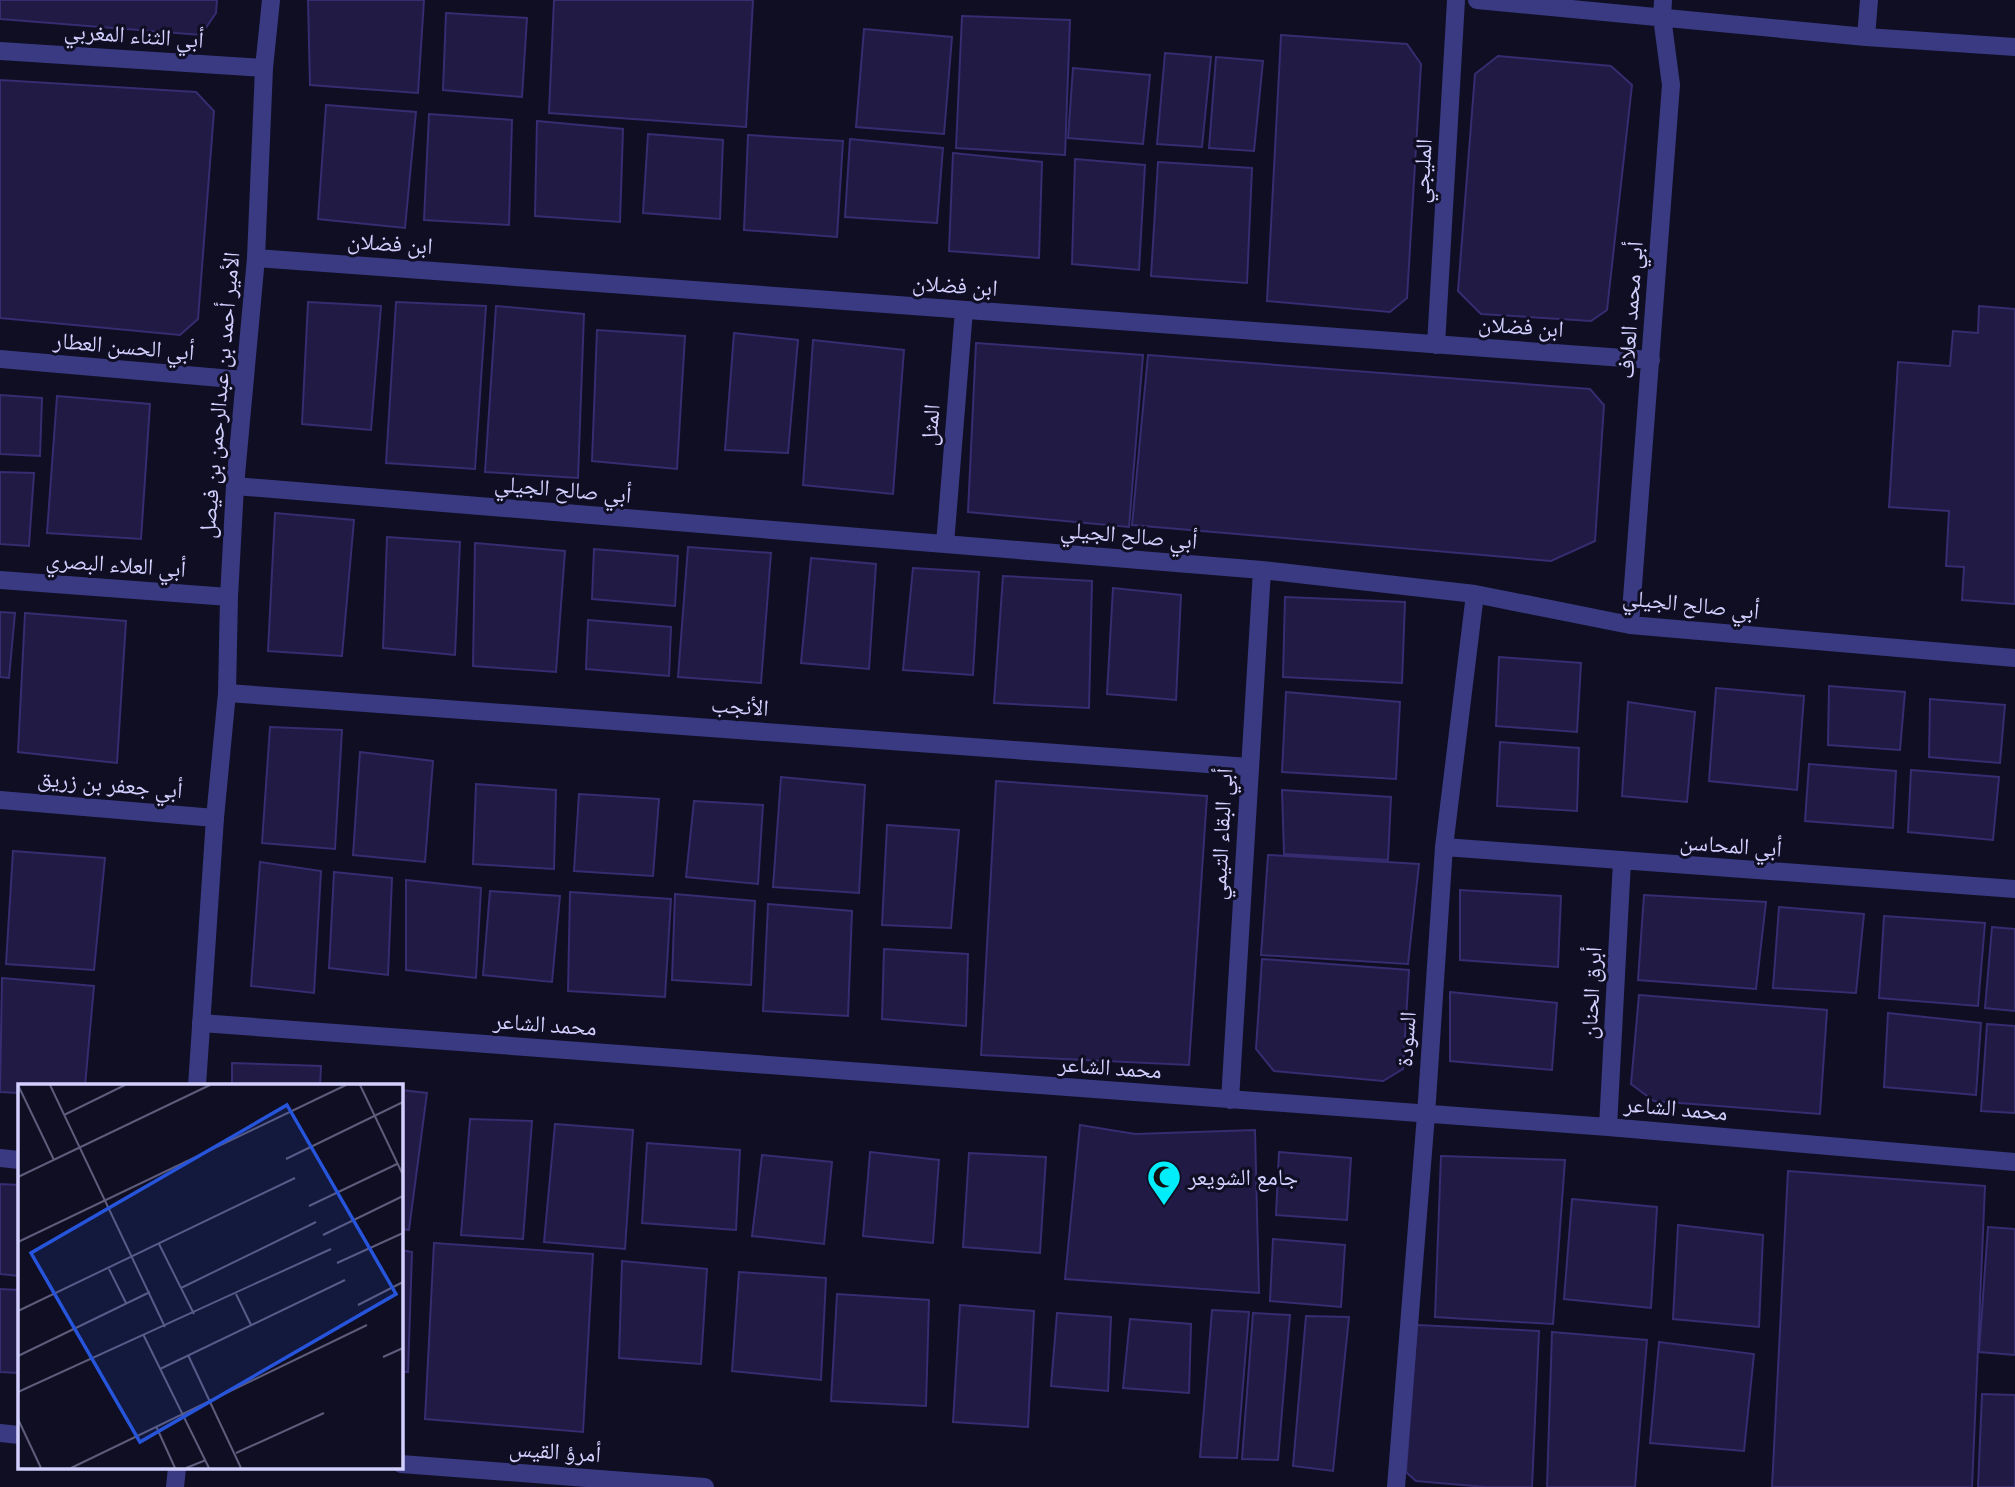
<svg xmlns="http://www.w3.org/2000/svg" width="2015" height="1487" font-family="'Archivo Narrow','Noto Naskh Arabic',sans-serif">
  <rect width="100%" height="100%" fill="#100e23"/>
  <path fill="#201a44" stroke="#362c70" stroke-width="2" d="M0 0H217L216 13 201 35 0 19Z
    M308 0H424L418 93 310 85Z
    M554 0H753L746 127 549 113Z
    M446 13 527 18 522 97 443 90Z
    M962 16 1070 20 1065 155 956 148Z
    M864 29 952 37 944 134 856 127Z
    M1281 35 1407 44 1421 64 1407 298 1390 312 1267 301Z
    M1165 53 1211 57 1202 147 1157 144Z
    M1498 56 1611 66 1632 85 1607 310 1591 321 1481 314 1458 291 1475 74Z
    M1216 57 1263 61 1254 151 1209 148Z
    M1073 68 1150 75 1143 144 1068 138Z
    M0 80 196 92 214 111 198 319 180 335 0 318Z
    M326 105 416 112 405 228 318 219Z
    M429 114 512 120 509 225 424 220Z
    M537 121 623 129 620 222 535 216Z
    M648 134 723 140 720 219 643 213Z
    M748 135 843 141 837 237 744 230Z
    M850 139 943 148 937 223 845 217Z
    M953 153 1042 162 1039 258 949 251Z
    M1075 159 1145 165 1139 270 1072 264Z
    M1158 162 1252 168 1247 283 1151 276Z
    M308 302 381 306 371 430 302 424Z
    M396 302 486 306 475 469 386 463Z
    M496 306 584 314 578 478 485 472Z
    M1979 306 2015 309V604L1962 600 1964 567 1946 566 1949 511 1889 507 1898 362 1950 366 1953 331 1978 333Z
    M597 330 685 336 677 469 592 461Z
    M734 333 798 340 788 453 725 450Z
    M813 340 904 350 893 494 803 485Z
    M976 343 1143 355 1129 527 968 512Z
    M1148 355 1590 389 1604 405 1595 541 1551 561 1132 525Z
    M0 395 42 398 40 456 0 454Z
    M57 396 150 404 141 539 47 533Z
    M0 472 34 473 29 546 0 544Z
    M275 513 354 520 342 656 268 651Z
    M387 537 460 542 455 655 383 648Z
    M475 543 565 551 556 672 473 666Z
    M688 547 771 553 761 683 678 677Z
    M594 549 678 556 675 606 592 599Z
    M811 558 876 564 869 669 801 663Z
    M913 568 979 572 973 675 903 670Z
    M1003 576 1092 581 1089 708 994 703Z
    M1113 588 1181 595 1176 700 1107 694Z
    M1285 597 1405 602 1402 683 1283 677Z
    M0 612 15 613 9 678 0 677Z
    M25 613 126 621 117 763 18 752Z
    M588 620 671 627 669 676 586 669Z
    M1499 657 1581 663 1577 732 1496 726Z
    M1829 686 1905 692 1900 750 1828 745Z
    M1716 688 1804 696 1797 790 1709 781Z
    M1286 692 1400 702 1396 779 1282 772Z
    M1930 699 2005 705 2000 763 1929 757Z
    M1628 702 1695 712 1687 802 1622 796Z
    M270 727 342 730 335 849 262 843Z
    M1500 742 1579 748 1577 811 1497 806Z
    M360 752 433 761 425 862 353 855Z
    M1809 764 1896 771 1893 828 1805 821Z
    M1911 770 1999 777 1993 840 1908 832Z
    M781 777 865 785 859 893 773 887Z
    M996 781 1207 796 1189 1065 981 1055Z
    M476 784 556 790 554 869 473 864Z
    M1282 790 1391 797 1388 860 1284 854Z
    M579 794 659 799 653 876 574 871Z
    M694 801 763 805 758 884 686 877Z
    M887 825 959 830 951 928 882 925Z
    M13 851 105 858 94 970 6 964Z
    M1268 855 1419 864 1408 964 1261 955Z
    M260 862 321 871 314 993 251 986Z
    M334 872 392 878 388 975 329 968Z
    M406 880 481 888 476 978 406 970Z
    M1460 890 1561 896 1558 967 1460 960Z
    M490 891 560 896 552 982 483 975Z
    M570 892 671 899 665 997 568 991Z
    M675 894 755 901 751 985 672 980Z
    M1644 895 1766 902 1756 989 1638 980Z
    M768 904 852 911 848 1016 763 1011Z
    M1779 907 1864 914 1856 993 1773 988Z
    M1884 916 1985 923 1978 1006 1879 998Z
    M1992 927 2015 929V1011L1985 1008Z
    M884 949 968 954 966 1026 882 1019Z
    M1262 959 1409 970 1403 1069 1383 1081 1274 1071 1256 1049Z
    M2 978 94 986 85 1086H19V1093L0 1092Z
    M1450 992 1557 1003 1552 1070 1450 1061Z
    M1639 995 1827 1010 1820 1114 1654 1101 1631 1084Z
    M1888 1013 1981 1023 1976 1095 1884 1087Z
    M1987 1024 2015 1026V1113L1981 1111Z
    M232 1063 321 1066 320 1086H232Z
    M401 1090 427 1093 409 1230 401 1229Z
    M470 1119 532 1121 523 1239 461 1235Z
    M555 1124 633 1130 625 1249 544 1242Z
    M1080 1125 1135 1134 1255 1130 1259 1293 1065 1279Z
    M647 1143 740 1150 736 1230 642 1223Z
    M870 1152 939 1160 933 1243 863 1236Z
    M1279 1152 1351 1158 1347 1220 1276 1215Z
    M969 1153 1046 1157 1040 1253 963 1247Z
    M762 1155 832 1162 824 1244 752 1236Z
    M1441 1156 1565 1160 1553 1324 1435 1317Z
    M1788 1171 1985 1186 1972 1487H1772Z
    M0 1184 19 1185V1276L0 1274Z
    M1572 1199 1657 1207 1651 1308 1564 1299Z
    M1678 1225 1763 1235 1759 1327 1673 1319Z
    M1988 1227 2015 1229V1355L1979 1352Z
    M1273 1239 1345 1245 1341 1307 1270 1301Z
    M434 1243 593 1254 583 1432 425 1419Z
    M401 1250 412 1252 408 1372H401Z
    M622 1261 707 1269 701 1364 619 1358Z
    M739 1272 826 1278 821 1380 732 1371Z
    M0 1289 19 1290V1373L0 1372Z
    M837 1294 929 1300 926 1406 831 1401Z
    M960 1305 1034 1311 1028 1427 953 1422Z
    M1212 1310 1249 1312 1237 1458 1200 1457Z
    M1057 1313 1111 1317 1108 1391 1051 1386Z
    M1253 1313 1290 1315 1278 1460 1242 1459Z
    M1306 1316 1349 1317 1333 1471 1293 1466Z
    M1130 1319 1191 1324 1189 1393 1123 1388Z
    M1417 1325 1539 1331 1532 1487H1486L1416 1481 1406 1472Z
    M1552 1332 1647 1340 1635 1487H1547Z
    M1659 1342 1754 1354 1744 1451 1650 1443Z
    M1982 1394 2015 1395V1487H1978Z"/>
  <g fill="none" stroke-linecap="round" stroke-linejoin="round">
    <path stroke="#393a82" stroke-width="18" d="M197 1086 215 818 227 693 229 597 235 486 256 258 264 68 271 0
      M175 1487 177 1468"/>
    <path stroke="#393a82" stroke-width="18" d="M1477 0 1866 37 2015 47
      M1866 37 1869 0
      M0 51 264 68
      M256 258 1651 360
      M1436 345 1456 0
      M0 359 244 380
      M235 486 1262 570 1475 594 1630 625 2015 658
      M945 544 964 310
      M0 580 229 597
      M1630 625 1671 85 1662 17 1663 0
      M227 693 1249 767
      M0 800 215 818
      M1444 847 2015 889
      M201 1023 1608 1127 2015 1162
      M1230 1100 1262 570
      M1608 1127 1622 861
      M0 1158 19 1160
      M0 1433 19 1435
      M401 1464 705 1487
      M1396 1487 1426 1115 1444 847 1475 594"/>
  </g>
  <defs>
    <g id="mosque-pin" transform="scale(1.75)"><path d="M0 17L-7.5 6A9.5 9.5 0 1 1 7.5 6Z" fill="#01edfa" stroke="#100e23"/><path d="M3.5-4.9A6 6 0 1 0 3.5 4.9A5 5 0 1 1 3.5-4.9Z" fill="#111"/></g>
  </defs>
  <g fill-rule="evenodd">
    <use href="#mosque-pin" x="1164" y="1177"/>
  </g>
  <g text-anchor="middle" stroke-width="6" stroke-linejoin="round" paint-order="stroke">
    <g font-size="23" fill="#d3d0ff" stroke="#100e23">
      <text transform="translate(134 35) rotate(4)" y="8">أبي الثناء المغربي</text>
      <text transform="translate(1422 171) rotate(-87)" y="8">المليجي</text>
      <text transform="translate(390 243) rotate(4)" y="8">ابن فضلان</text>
      <text transform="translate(955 285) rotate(4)" y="8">ابن فضلان</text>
      <text transform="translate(1630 310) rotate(-86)" y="8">أبي محمد العلاف</text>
      <text transform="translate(1521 326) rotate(4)" y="8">ابن فضلان</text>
      <text transform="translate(124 346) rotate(5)" y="8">أبي الحسن العطار</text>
      <text transform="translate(219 395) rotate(-85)" y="8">الأمير أحمد بن عبدالرحمن بن فيصل</text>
      <text transform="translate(930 425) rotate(-85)" y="8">المثل</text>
      <text transform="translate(563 489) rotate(5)" y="8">أبي صالح الجيلي</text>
      <text transform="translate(1129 535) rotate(5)" y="8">أبي صالح الجيلي</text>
      <text transform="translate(116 564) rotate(4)" y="8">أبي العلاء البصري</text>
      <text transform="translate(1691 604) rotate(6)" y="8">أبي صالح الجيلي</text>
      <text transform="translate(740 706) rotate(4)" y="8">الأنجب</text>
      <text transform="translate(110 784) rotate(5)" y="8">أبي جعفر بن زريق</text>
      <text transform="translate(1221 834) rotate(-87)" y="8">أبي البقاء التيمي</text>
      <text transform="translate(1731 845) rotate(4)" y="8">أبي المحاسن</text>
      <text transform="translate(1591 993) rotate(-87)" y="8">أبرق الحنان</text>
      <text transform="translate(545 1024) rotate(4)" y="8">محمد الشاعر</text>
      <text transform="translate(1406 1039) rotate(-86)" y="8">السودة</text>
      <text transform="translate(1110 1067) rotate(4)" y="8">محمد الشاعر</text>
      <text transform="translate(1676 1108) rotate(5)" y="8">محمد الشاعر</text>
      <text transform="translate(555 1451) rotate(4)" y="8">أمرؤ القيس</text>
    </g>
    <g font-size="23" fill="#d3d0ff" stroke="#100e23" text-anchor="start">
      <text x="1188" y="1185">جامع الشويعر</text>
    </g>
  </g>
  <g transform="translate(18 1084)">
    <rect width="385" height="385" fill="#100e23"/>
    <path fill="none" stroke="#5e5c7b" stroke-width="2" d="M0 1 36 76M32 1 147 243M342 1 385 91M46 31 107 1M268 75 385 18M0 93 192 1M291 122 379 80M305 151 385 112M0 158 328 1M141 160 176 230M319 179 385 149M91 185 108 219M163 204 298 138M218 210 233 241M340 221 385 198M0 227 277 94M125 250 191 384M170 271 223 384M0 272 132 208M365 273 385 264M142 285 327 196M0 308 313 165M0 335 23 384M138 342 157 384M218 369 306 329M53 384 349 241M168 384 188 376"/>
    <path fill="#2654da" fill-opacity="0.15" stroke="#2654da" stroke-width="3.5" d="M269 21 378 210 122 358 13 169Z"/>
    <rect width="385" height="385" fill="none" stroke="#d3d0ff" stroke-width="3.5"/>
  </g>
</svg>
